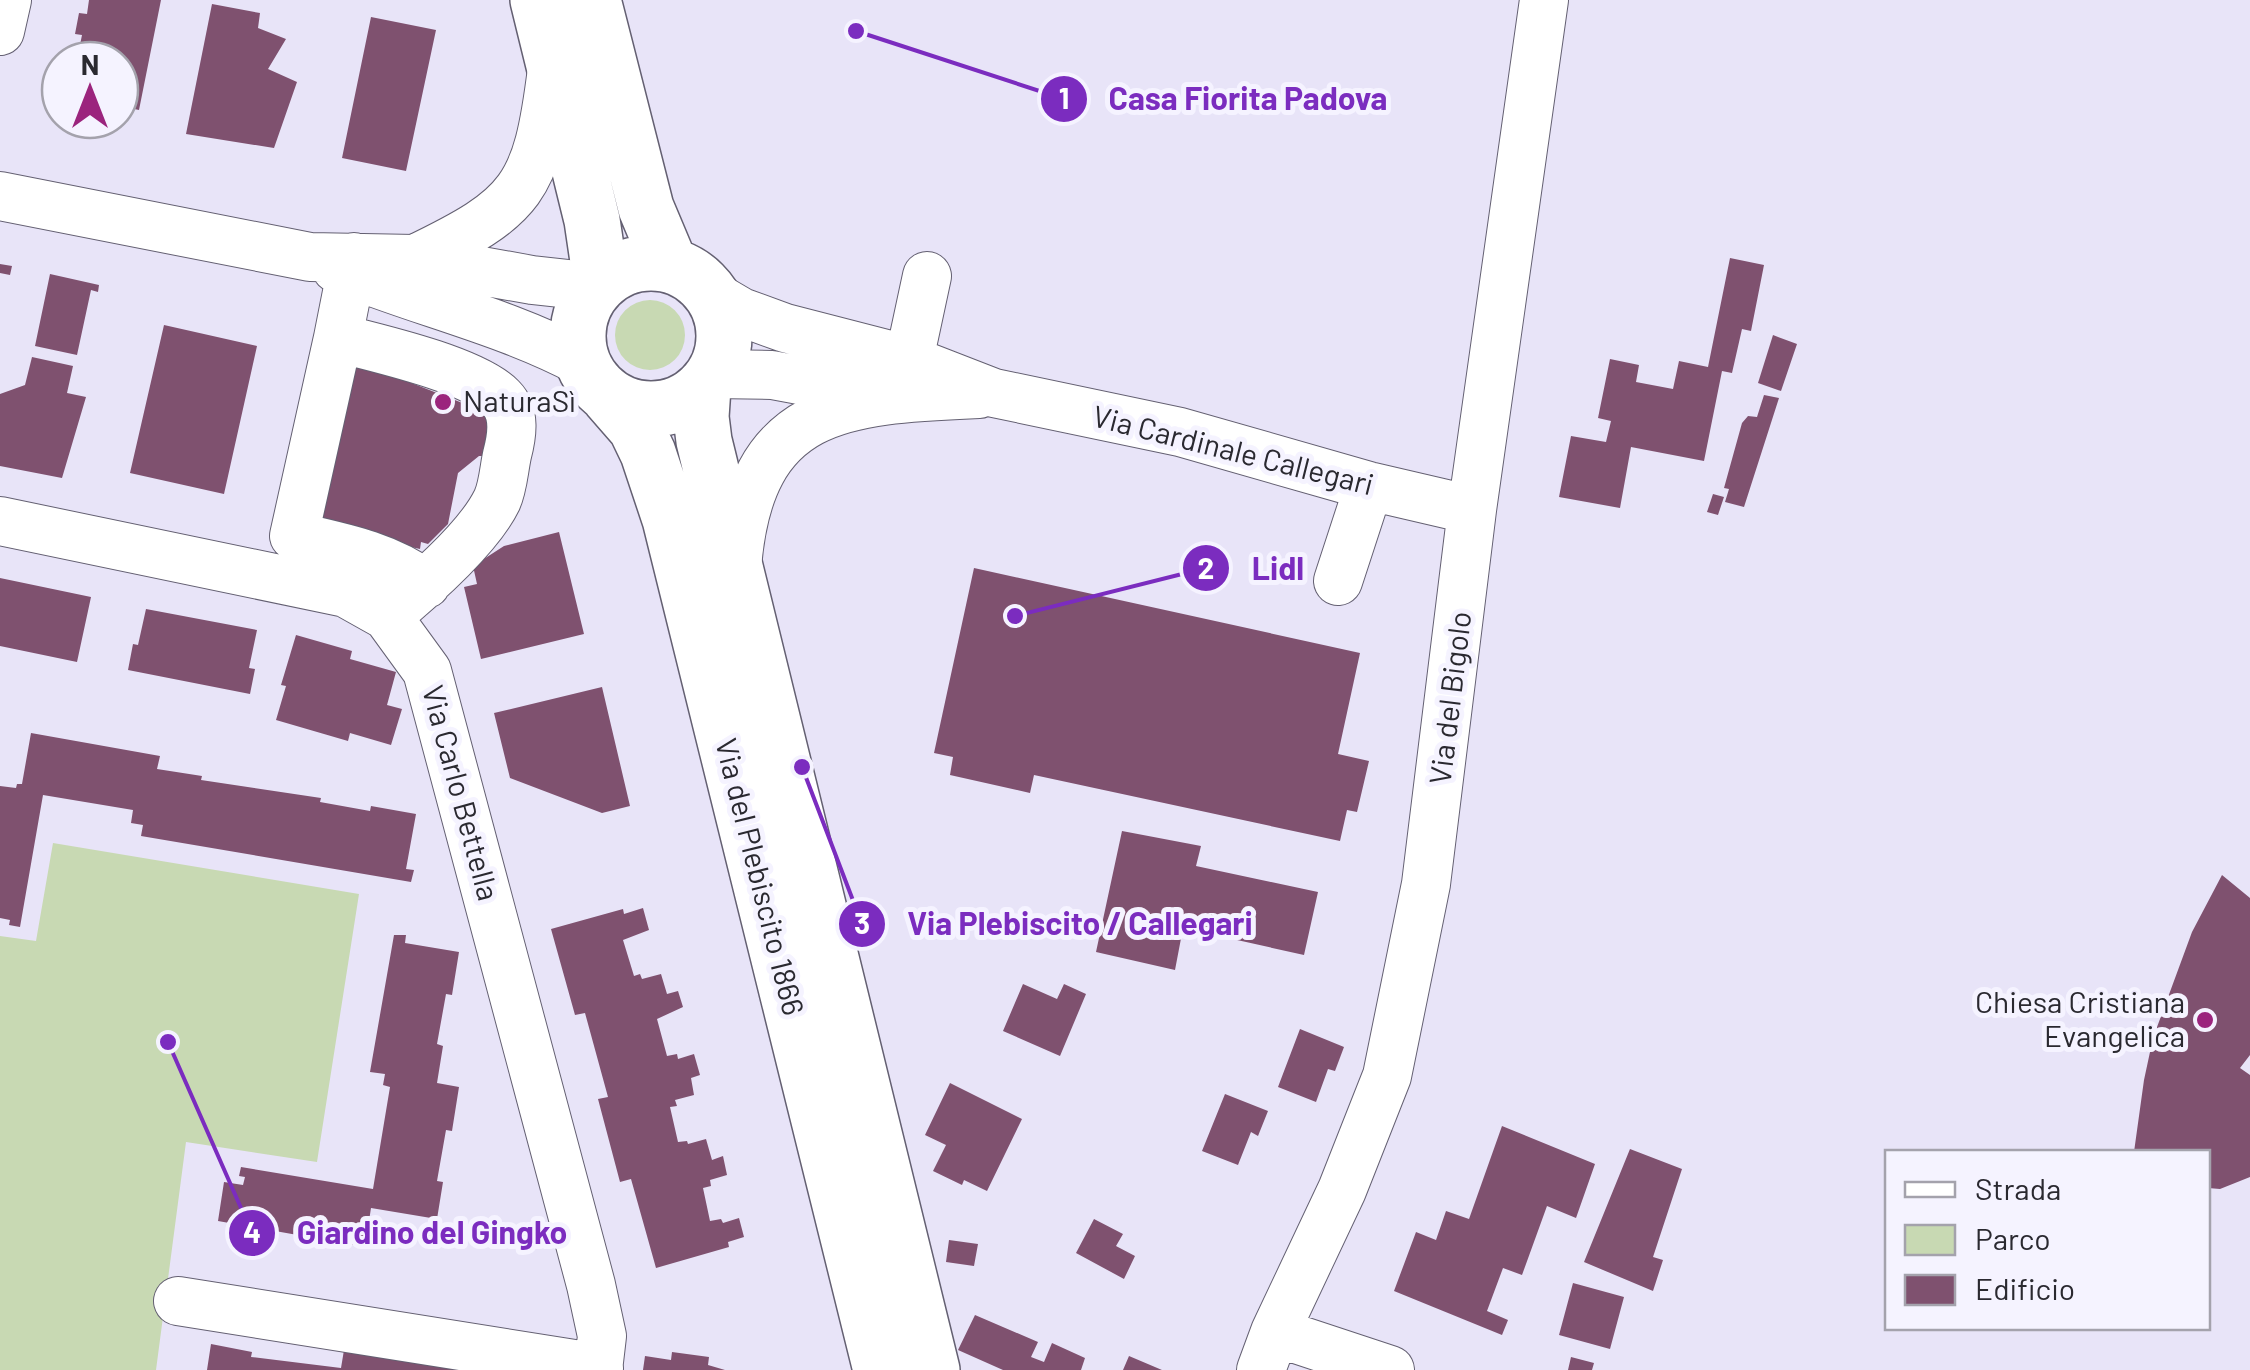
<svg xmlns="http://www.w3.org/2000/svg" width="2250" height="1370" font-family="Barlow,sans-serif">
  <rect width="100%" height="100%" fill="#e8e4f8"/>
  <path fill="#c8d9b3" d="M615 335a35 35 0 1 1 70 0a35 35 0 1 1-70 0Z
    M53 843 359 894 317 1162 186 1142 156 1370H0V936L36 941Z"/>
  <path fill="#7f516f" d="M89 0H161L139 110 120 106V60H77L82 35 75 34 79 13 87 14Z
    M212 4 260 13 258 28 286 39 268 69 297 82 274 148 186 134Z
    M371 17 436 30 406 171 342 158Z
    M1730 258 1764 265 1751 331 1742 329 1732 373 1722 371 1704 461 1631 447 1620 508 1559 497 1571 436 1606 442 1611 421 1598 418 1610 359 1639 365 1636 382 1673 389 1679 361 1708 367Z
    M0 264 12 266 10 275 0 273Z
    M50 274 99 285 98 292 91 290 77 355 35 346Z
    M164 325 257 346 224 494 130 473Z
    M1773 335 1797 344 1781 391 1758 383Z
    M32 357 73 366 67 393 86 397 62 478 0 466V394L25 385Z
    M350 363 410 376 409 382 493 415 484 456H479L458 473 448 524 428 544 421 542 420 549 297 522Z
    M1764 395 1779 398 1744 507 1725 502 1729 489 1724 488 1742 423 1748 416 1757 417Z
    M1713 494 1724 497 1718 515 1707 512Z
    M559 532 584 634 481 659 464 587 477 584 473 566 504 546Z
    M974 568 1360 653 1338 754 1369 761 1357 812 1347 810 1340 841 1034 775 1030 793 950 775 953 757 934 753Z
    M0 578 91 597 77 662 0 646Z
    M146 609 257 630 249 668 255 669 250 694 128 670 133 644 138 645Z
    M296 635 352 651 350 659 396 672 387 705 402 709 391 745 350 733 348 741 276 720 286 686 281 685Z
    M602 687 630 806 602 813 510 778 494 713Z
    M31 733 160 756 157 769 202 776 201 780 321 798 320 802 370 811 371 806 416 814 406 869 414 870 411 882 141 836 143 825 131 823 133 810 43 795 20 927 9 925 10 920 0 918V786L16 788 17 784H22Z
    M1122 831 1201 846 1196 866 1318 892 1304 955 1183 928 1175 970 1096 952Z
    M2222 875 2250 898V1055L2240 1068 2250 1075V1177L2220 1189 2208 1188V1152H2134L2144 1080 2153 1038 2192 932Z
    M643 908 649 930 623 940 634 976 640 974 642 979 661 974 667 994 678 991 683 1007 657 1019 667 1056 677 1054 678 1059 694 1054 700 1075 691 1078 694 1095 675 1100 677 1106 670 1107 678 1142 687 1141 688 1144 706 1139 712 1160 723 1156 727 1175 710 1180 711 1186 703 1188 710 1221 721 1219 723 1223 739 1218 744 1237 728 1242 729 1247 656 1268 631 1179 620 1182 598 1099 608 1097 585 1013 575 1015 551 929 623 909 624 914Z
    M394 935H406L405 943 459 952 452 995 446 994 437 1044 443 1046 437 1083 459 1087 452 1131 446 1130 437 1181 443 1182 437 1219 371 1208 365 1247 218 1221 224 1182 243 1185 245 1177 239 1176 241 1167 373 1189 390 1087 383 1085 385 1074 370 1072Z
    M1023 984 1057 999 1064 984 1086 994 1060 1056 1003 1031Z
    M1300 1029 1344 1047 1335 1071 1328 1069 1316 1102 1278 1087Z
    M950 1083 1022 1119 987 1191 964 1180 962 1185 933 1171 946 1145 925 1135Z
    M1225 1094 1268 1111 1258 1136 1251 1132 1238 1165 1202 1151Z
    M1502 1126 1595 1164 1576 1218 1547 1206 1522 1275 1503 1268 1487 1311 1508 1320 1502 1335 1394 1291 1416 1232 1436 1240 1446 1211 1469 1219Z
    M1630 1149 1682 1169 1653 1257 1663 1260 1653 1291 1584 1262Z
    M1094 1219 1123 1234 1116 1246 1135 1256 1124 1279 1076 1253Z
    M949 1240 978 1244 974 1266 946 1262Z
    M1573 1283 1624 1297 1610 1349 1559 1335Z
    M975 1315 1038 1342 1031 1357 1044 1362 1052 1343 1085 1358 1081 1370H1003L958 1350Z
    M211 1344 252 1352 251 1357 341 1368 345 1344 482 1370H207Z
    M672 1352 709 1357 708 1365 725 1370H643L645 1356 671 1360Z
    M1129 1356 1162 1370H1123Z
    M1571 1357 1594 1363 1592 1370H1568Z"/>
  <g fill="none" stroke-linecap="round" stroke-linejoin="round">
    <g stroke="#646072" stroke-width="50">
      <path id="minor" d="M0 31 7 0
        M0 196 310 257 415 259 532 280 596 287
        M354 257 338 338C377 348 474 370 501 398 516 413 512 436 507 455 504 469 503 487 497 500 478 539 421 588 387 616
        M415 259C523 207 537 189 552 69
        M336 268C418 302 503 320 582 362
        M712 295 741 312 785 328 909 360 994 393 1180 432 1369 486 1472 510
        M338 338 294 536C342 547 386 555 426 584
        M909 360 927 276
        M714 374 772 375 874 394
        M0 521 346 593 387 616 427 671 591 1285 602 1336 598 1370
        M737 567C750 404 842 400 979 394
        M1338 581 1369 486
        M178 1301 599 1368
        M1275 1332 1390 1370
        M1261 1370 1275 1332 1342 1190 1387 1076 1426 884 1472 510 1544 0"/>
    </g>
    <g stroke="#646072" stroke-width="58">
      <path id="major" d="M538 0 592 220 601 281
        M593 0 646 208 670 265
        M578 336a73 73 0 1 1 146 0a73 73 0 1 1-146 0Z
        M703 387 701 417 704 441 932 1370
        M609 397 636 428 648 453 670 519 881 1370"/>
    </g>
    <use href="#minor" stroke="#fff" stroke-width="48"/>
    <use href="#major" stroke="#fff" stroke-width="55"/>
  </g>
  <g fill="#9b247d" stroke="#f5f3ff" stroke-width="4">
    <circle cx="443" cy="402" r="10"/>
    <circle cx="2205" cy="1020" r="10"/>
  </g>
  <g text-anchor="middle" stroke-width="10" stroke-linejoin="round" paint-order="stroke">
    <g font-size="30" fill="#2a2930" stroke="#f5f3ff" text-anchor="start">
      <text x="463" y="412">NaturaSì</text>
      <text x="2185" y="1013" text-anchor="end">Chiesa Cristiana<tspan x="2185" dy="34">Evangelica</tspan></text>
    </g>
    <g font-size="30" fill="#2a2930" stroke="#f5f3ff">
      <text transform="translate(1233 451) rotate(14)" y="10">Via Cardinale Callegari</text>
      <text transform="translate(1451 698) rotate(-83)" y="10">Via del Bigolo</text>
      <text transform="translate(460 793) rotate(75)" y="10">Via Carlo Bettella</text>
      <text transform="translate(759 877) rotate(76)" y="10">Via del Plebiscito 1866</text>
    </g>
  </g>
  <path fill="none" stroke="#7b2cbf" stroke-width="4" d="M856 31L1064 99M1015 616L1206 568M802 767L862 924M168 1042L252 1233"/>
  <g fill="#7b2cbf" stroke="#f5f3ff" stroke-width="4">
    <circle cx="856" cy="31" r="10"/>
    <circle cx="1015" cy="616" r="10"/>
    <circle cx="802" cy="767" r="10"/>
    <circle cx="168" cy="1042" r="10"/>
    <circle cx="1064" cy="99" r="25"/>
    <circle cx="1206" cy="568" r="25"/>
    <circle cx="862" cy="924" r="25"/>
    <circle cx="252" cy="1233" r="25"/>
  </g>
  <g font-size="30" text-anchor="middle" font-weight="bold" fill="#fff">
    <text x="1064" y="109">1</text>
    <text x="1206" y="579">2</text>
    <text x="862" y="934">3</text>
    <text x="252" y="1243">4</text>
  </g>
  <g font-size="32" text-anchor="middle" font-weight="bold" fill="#7b2cbf" stroke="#f5f3ff" stroke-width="10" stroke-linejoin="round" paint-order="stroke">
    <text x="1248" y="110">Casa Fiorita Padova</text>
    <text x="1278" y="580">Lidl</text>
    <text x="1080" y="935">Via Plebiscito / Callegari</text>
    <text x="432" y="1244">Giardino del Gingko</text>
  </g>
  <rect x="1885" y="1150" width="325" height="180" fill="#f5f3ff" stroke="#a4a2ac" stroke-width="2.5"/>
  <rect x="1905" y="1182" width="50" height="15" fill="#ffffff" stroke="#a4a2ac" stroke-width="2.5"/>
  <text x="1975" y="1200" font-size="30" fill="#2a2930">Strada</text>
  <rect x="1905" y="1225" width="50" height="30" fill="#c8d9b3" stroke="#a4a2ac" stroke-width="2.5"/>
  <text x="1975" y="1250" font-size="30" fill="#2a2930">Parco</text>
  <rect x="1905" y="1275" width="50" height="30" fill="#7f516f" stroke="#a4a2ac" stroke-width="2.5"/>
  <text x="1975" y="1300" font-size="30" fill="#2a2930">Edificio</text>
  <g transform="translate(90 90)"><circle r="48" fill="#f5f3ff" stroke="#a4a2ac" stroke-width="2.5"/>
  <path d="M0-8L18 38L0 25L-18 38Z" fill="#9b247d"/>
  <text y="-15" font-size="28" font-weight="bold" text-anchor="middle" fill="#2a2930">N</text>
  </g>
</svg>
